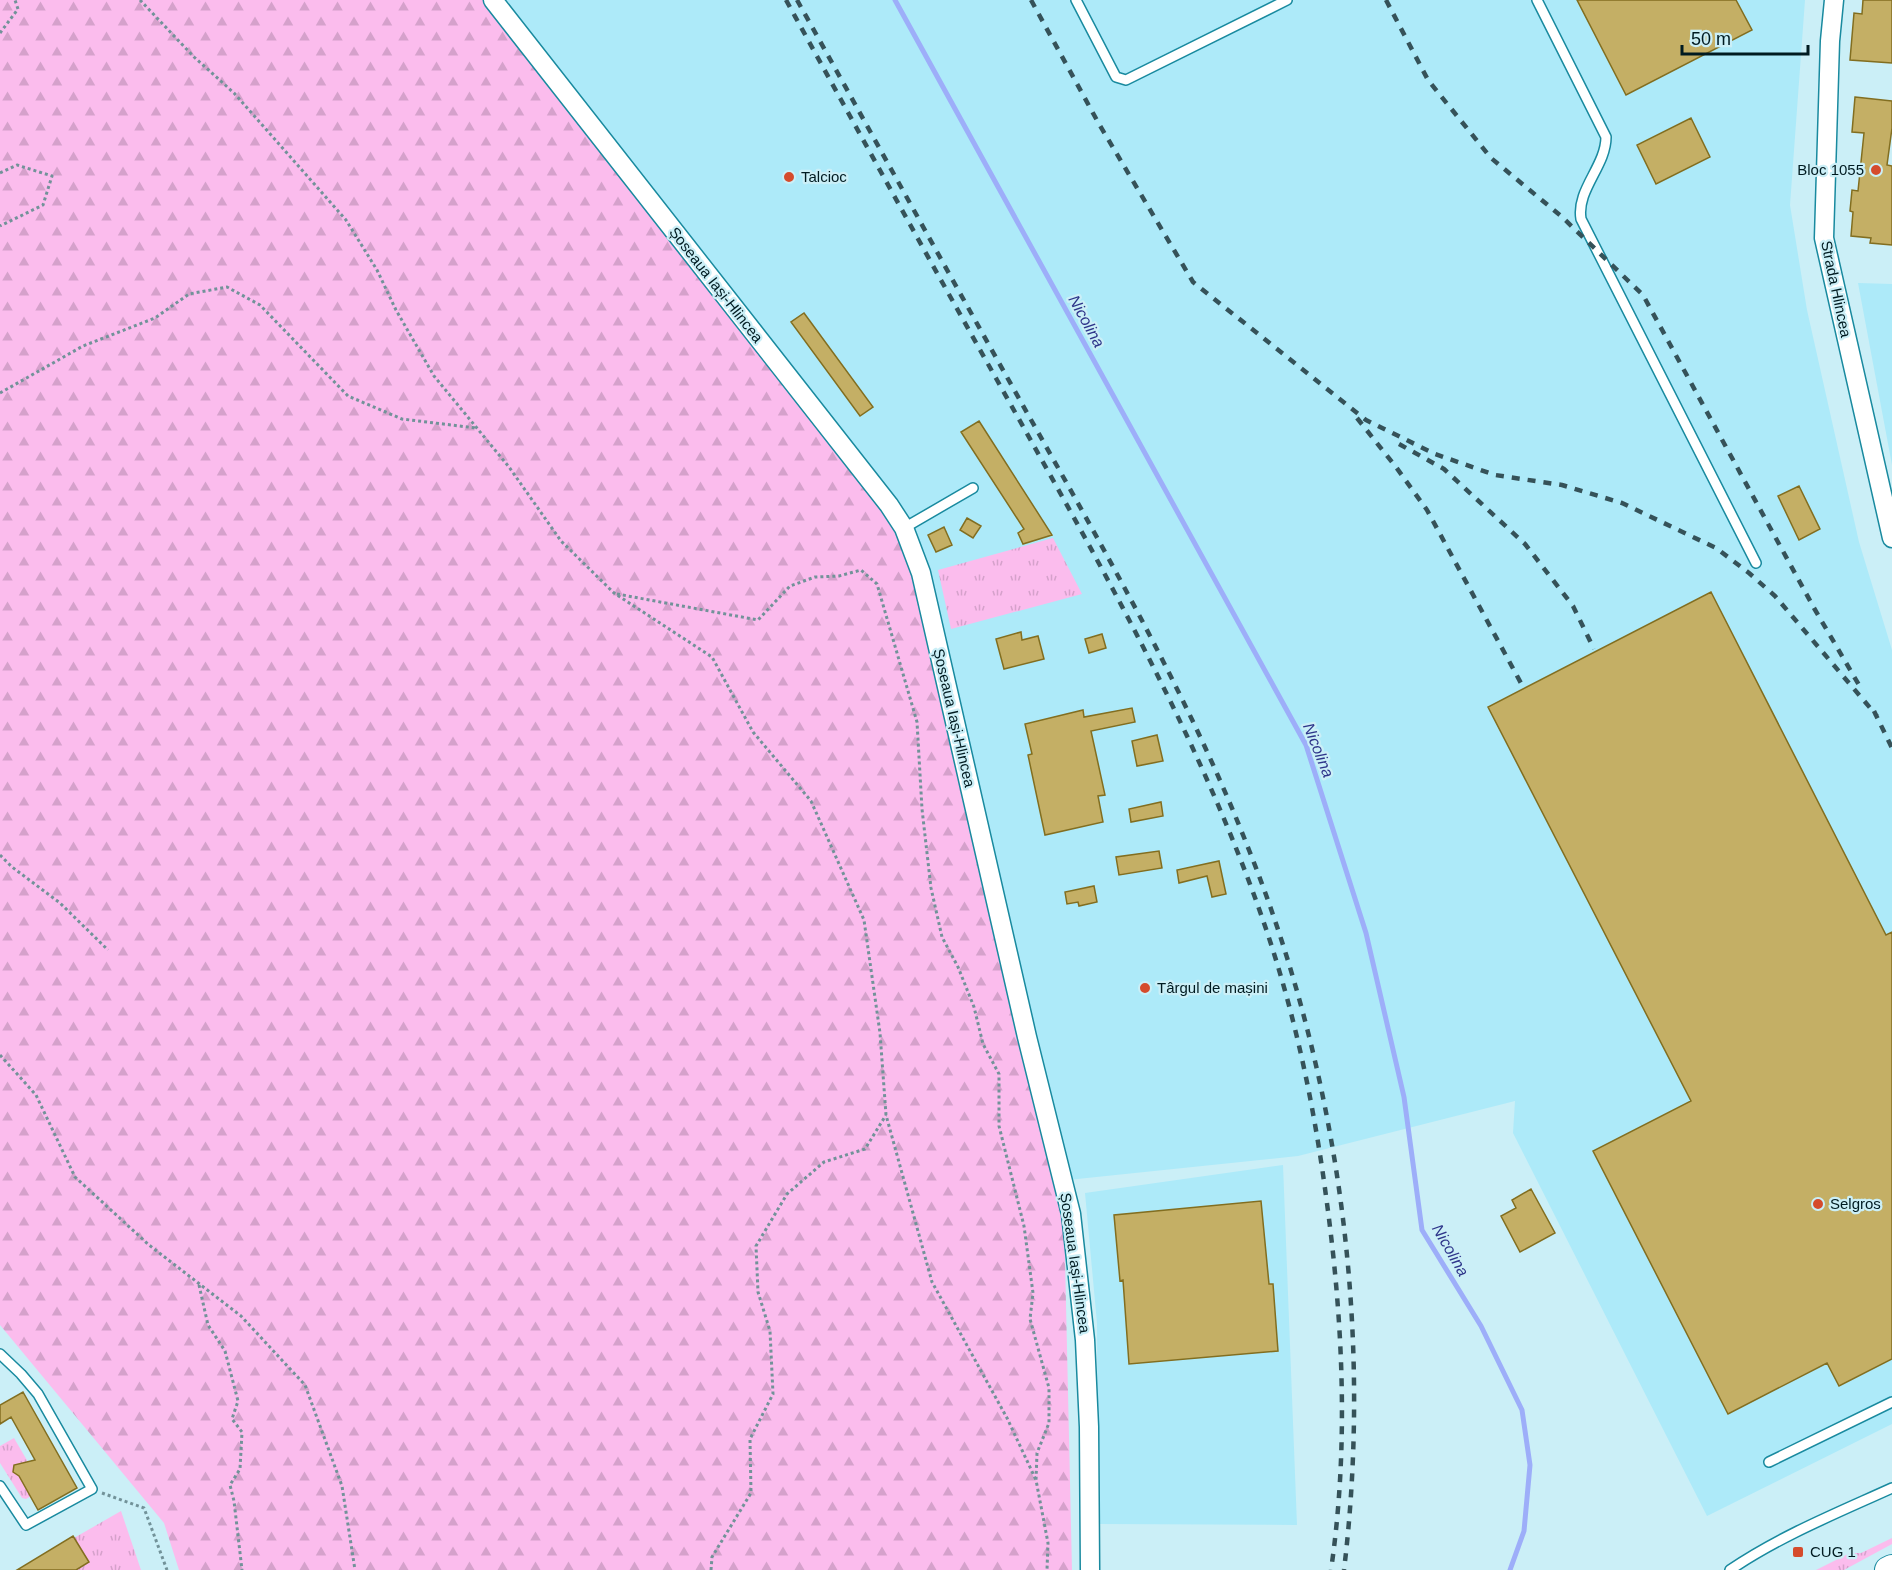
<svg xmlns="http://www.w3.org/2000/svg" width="1892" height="1570" font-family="Arial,sans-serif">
  <defs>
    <pattern id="grass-tufts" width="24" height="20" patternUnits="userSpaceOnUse" patternTransform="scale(1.5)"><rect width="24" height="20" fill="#fbbced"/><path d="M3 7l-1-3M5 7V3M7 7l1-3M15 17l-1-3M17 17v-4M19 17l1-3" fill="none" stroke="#d5a1cb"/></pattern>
    <pattern id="forest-firs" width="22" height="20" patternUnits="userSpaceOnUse" patternTransform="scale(1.5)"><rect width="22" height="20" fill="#fbbced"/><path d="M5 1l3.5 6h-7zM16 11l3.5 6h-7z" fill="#d5a1cb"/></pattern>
  </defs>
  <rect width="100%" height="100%" fill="#cbeff7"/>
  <path fill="#adeaf9" d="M483 0H1805L1790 205 1807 310 1859 542 1892 650V1424L1707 1516 1513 1133 1515 1101 1298 1156 1058 1181 907 536Z
    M1858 283 1892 284V465Z
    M1283 1165 1297 1525 1098 1524 1097 1323 1085 1193Z"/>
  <path fill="url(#grass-tufts)" d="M1053 538 1082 594 951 629 938 570Z
    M14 1438 28 1462 24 1464H16L14 1472 41 1490 26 1499 22 1498 0 1463V1446Z
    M121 1511 141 1570H76L74 1538Z
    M1892 1538V1544L1844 1570H1816L1850 1553H1861Z"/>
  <path fill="url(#forest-firs)" d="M0 0H483L907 536 1064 1215 1072 1570H179L164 1523 0 1325Z"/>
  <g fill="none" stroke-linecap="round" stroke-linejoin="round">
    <path stroke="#9daef9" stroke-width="5" d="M895 0 1306 745 1366 933 1404 1097 1422 1230 1481 1326 1522 1410 1530 1465 1524 1531 1510 1570"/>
  </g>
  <path fill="#c4af65" stroke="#826e20" stroke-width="1.5" d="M1577 0H1736L1752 30 1626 95Z
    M1863 0H1892V63L1850 60 1854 13 1862 14Z
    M1855 97 1892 101V128L1887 165 1892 166V245L1870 243 1871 238 1851 236 1853 212 1850 211 1852 190 1858 191 1864 133 1852 132Z
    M1691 118 1710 157 1656 184 1637 145Z
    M804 313 873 407 860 416 791 322Z
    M979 421 1052 535 1023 544 1018 533 1024 529 961 432Z
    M1799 486 1820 529 1799 540 1778 496Z
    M967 518 981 526 973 538 960 530Z
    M944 527 952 545 936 552 928 535Z
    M1711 592 1886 935 1892 932V1359L1839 1386 1827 1363 1728 1414 1593 1151 1691 1101 1488 707Z
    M1021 632 1022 640 1038 636 1044 659 1004 669 996 639Z
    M1102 634 1106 648 1089 653 1085 639Z
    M1132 708 1135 722 1091 731 1105 795 1098 796 1103 822 1045 835 1028 755 1032 754 1025 724 1083 710 1084 717Z
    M1157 735 1163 761 1137 766 1132 741Z
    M1161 802 1163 816 1131 822 1129 809Z
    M1159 851 1162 868 1119 875 1116 857Z
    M1219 861 1226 894 1212 897 1207 876 1179 883 1177 870Z
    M1094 886 1097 902 1079 906 1078 902 1067 904 1065 892Z
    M1531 1189 1555 1233 1520 1252 1501 1216 1516 1208 1512 1200Z
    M1261 1201 1269 1284H1273L1278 1351 1129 1364 1123 1280 1120 1281 1114 1215Z
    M23 1392 77 1488 38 1510 19 1476 13 1472 14 1465 35 1460 11 1417 0 1424V1405Z
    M73 1536 89 1562 76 1570H17Z"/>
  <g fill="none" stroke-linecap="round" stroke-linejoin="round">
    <g stroke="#198a9f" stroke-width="12">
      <path id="lane" d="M1076 0 1116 77 1126 80 1287 0
        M1537 0 1606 137C1606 166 1576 190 1581 219L1756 563
        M904 528 973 488
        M0 1354 21 1374 38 1394 92 1489 26 1525 0 1486
        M1769 1462 1892 1402
        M1730 1570C1780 1536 1837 1513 1892 1488"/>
    </g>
    <g stroke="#198a9f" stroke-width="21">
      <path id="street" d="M493 0 889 505 904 528 921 573 1027 1037 1071 1214 1085 1340 1089 1427 1090 1570
        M1834 0 1830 41 1824 238 1892 538"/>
    </g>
    <g stroke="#198a9f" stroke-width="28">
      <path id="secondary" d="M1888 1570 1892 1568"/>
    </g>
    <path stroke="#729299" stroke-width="3" stroke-dasharray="3 3" stroke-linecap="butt" d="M140 0 194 57 234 93 346 220 377 270 396 310 434 376 509 467 561 541 614 593 712 657 753 732 811 801 864 920 880 1033 886 1115 932 1282 1007 1418 1036 1480
      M0 33 18 9 15 0
      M0 173 17 165 52 176 43 205 0 226
      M0 393 83 346 155 318 189 294 227 287 260 305 348 396 402 419 476 428
      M617 594 758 620 790 586 815 577 839 576 861 570 877 584 917 722 922 809 931 888 942 937 958 967 974 1007 983 1044 999 1074V1126L1024 1226 1033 1293 1030 1319 1049 1388V1423L1037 1453 1036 1480 1048 1543 1047 1570
      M0 855 12 867 60 903 108 950
      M0 1055 36 1095 75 1177 149 1245 241 1316 305 1385 342 1486 355 1570
      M199 1285 208 1325 225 1351 238 1401 232 1419 242 1432 240 1469 230 1485 234 1501 242 1570
      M102 1493 144 1508 167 1570
      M711 1570 712 1557 751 1493 750 1439 773 1394 770 1331 758 1292 756 1246 787 1194 824 1162 865 1149 886 1115"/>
    <use href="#lane" stroke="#fff" stroke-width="9"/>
    <use href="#street" stroke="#fff" stroke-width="18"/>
    <use href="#secondary" stroke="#fff" stroke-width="26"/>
    <path stroke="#355259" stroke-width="4.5" stroke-dasharray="8 8" stroke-linecap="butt" d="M786 0C856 127 926 254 997 380 1092 550 1192 722 1258 906 1292 1000 1313 1098 1326 1196 1343 1320 1349 1446 1331 1570
      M797 0C872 134 946 269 1021 402 1103 548 1188 694 1249 850 1339 1076 1373 1329 1344 1570
      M1031 0 1099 124 1193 282 1366 420 1435 454 1495 475 1562 485 1622 503 1716 548 1749 573 1775 596 1877 716
      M1386 0 1428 80 1491 158 1561 216 1643 295 1814 608 1859 685
      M1357 418 1396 467 1427 510 1522 685
      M1399 444 1444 469 1525 544 1573 606 1594 649
      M1874 711 1892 748"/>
  </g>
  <g fill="#d54b2c" stroke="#cbeff7" stroke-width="2">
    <circle cx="1876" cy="170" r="6"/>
    <circle cx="789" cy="177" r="6"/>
    <circle cx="1145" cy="988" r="6"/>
    <circle cx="1818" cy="1204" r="6"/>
    <rect x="1792" y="1546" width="12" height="12" rx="3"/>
  </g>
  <g text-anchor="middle" stroke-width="4.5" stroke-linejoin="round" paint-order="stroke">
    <g font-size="15" fill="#001b21" stroke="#cbeff7" text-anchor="start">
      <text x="1864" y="175" text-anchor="end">Bloc 1055</text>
      <text x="801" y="182">Talcioc</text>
      <text x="1157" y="993">Târgul de mașini</text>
      <text x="1830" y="1209">Selgros</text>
      <text x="1810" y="1557">CUG 1</text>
    </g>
    <g font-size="15" fill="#001b21" stroke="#cbeff7">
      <text transform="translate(716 285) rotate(52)" y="5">Șoseaua Iași-Hlincea</text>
      <text transform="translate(1836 289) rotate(78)" y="5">Strada Hlincea</text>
      <text transform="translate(954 718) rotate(77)" y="5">Șoseaua Iași-Hlincea</text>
      <text transform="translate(1075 1263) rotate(82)" y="5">Șoseaua Iași-Hlincea</text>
    </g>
    <g font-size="16" font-style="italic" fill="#2e358a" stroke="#cbeff7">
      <text transform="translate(1087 321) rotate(61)" y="6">Nicolina</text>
      <text transform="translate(1319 750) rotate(68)" y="6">Nicolina</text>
      <text transform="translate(1451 1250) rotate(60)" y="6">Nicolina</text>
    </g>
  </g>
  <path d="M1682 45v9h126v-9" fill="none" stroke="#001b21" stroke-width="3"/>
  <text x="1691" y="45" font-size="18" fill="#001b21" stroke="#cbeff7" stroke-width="4.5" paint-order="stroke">50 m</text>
</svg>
